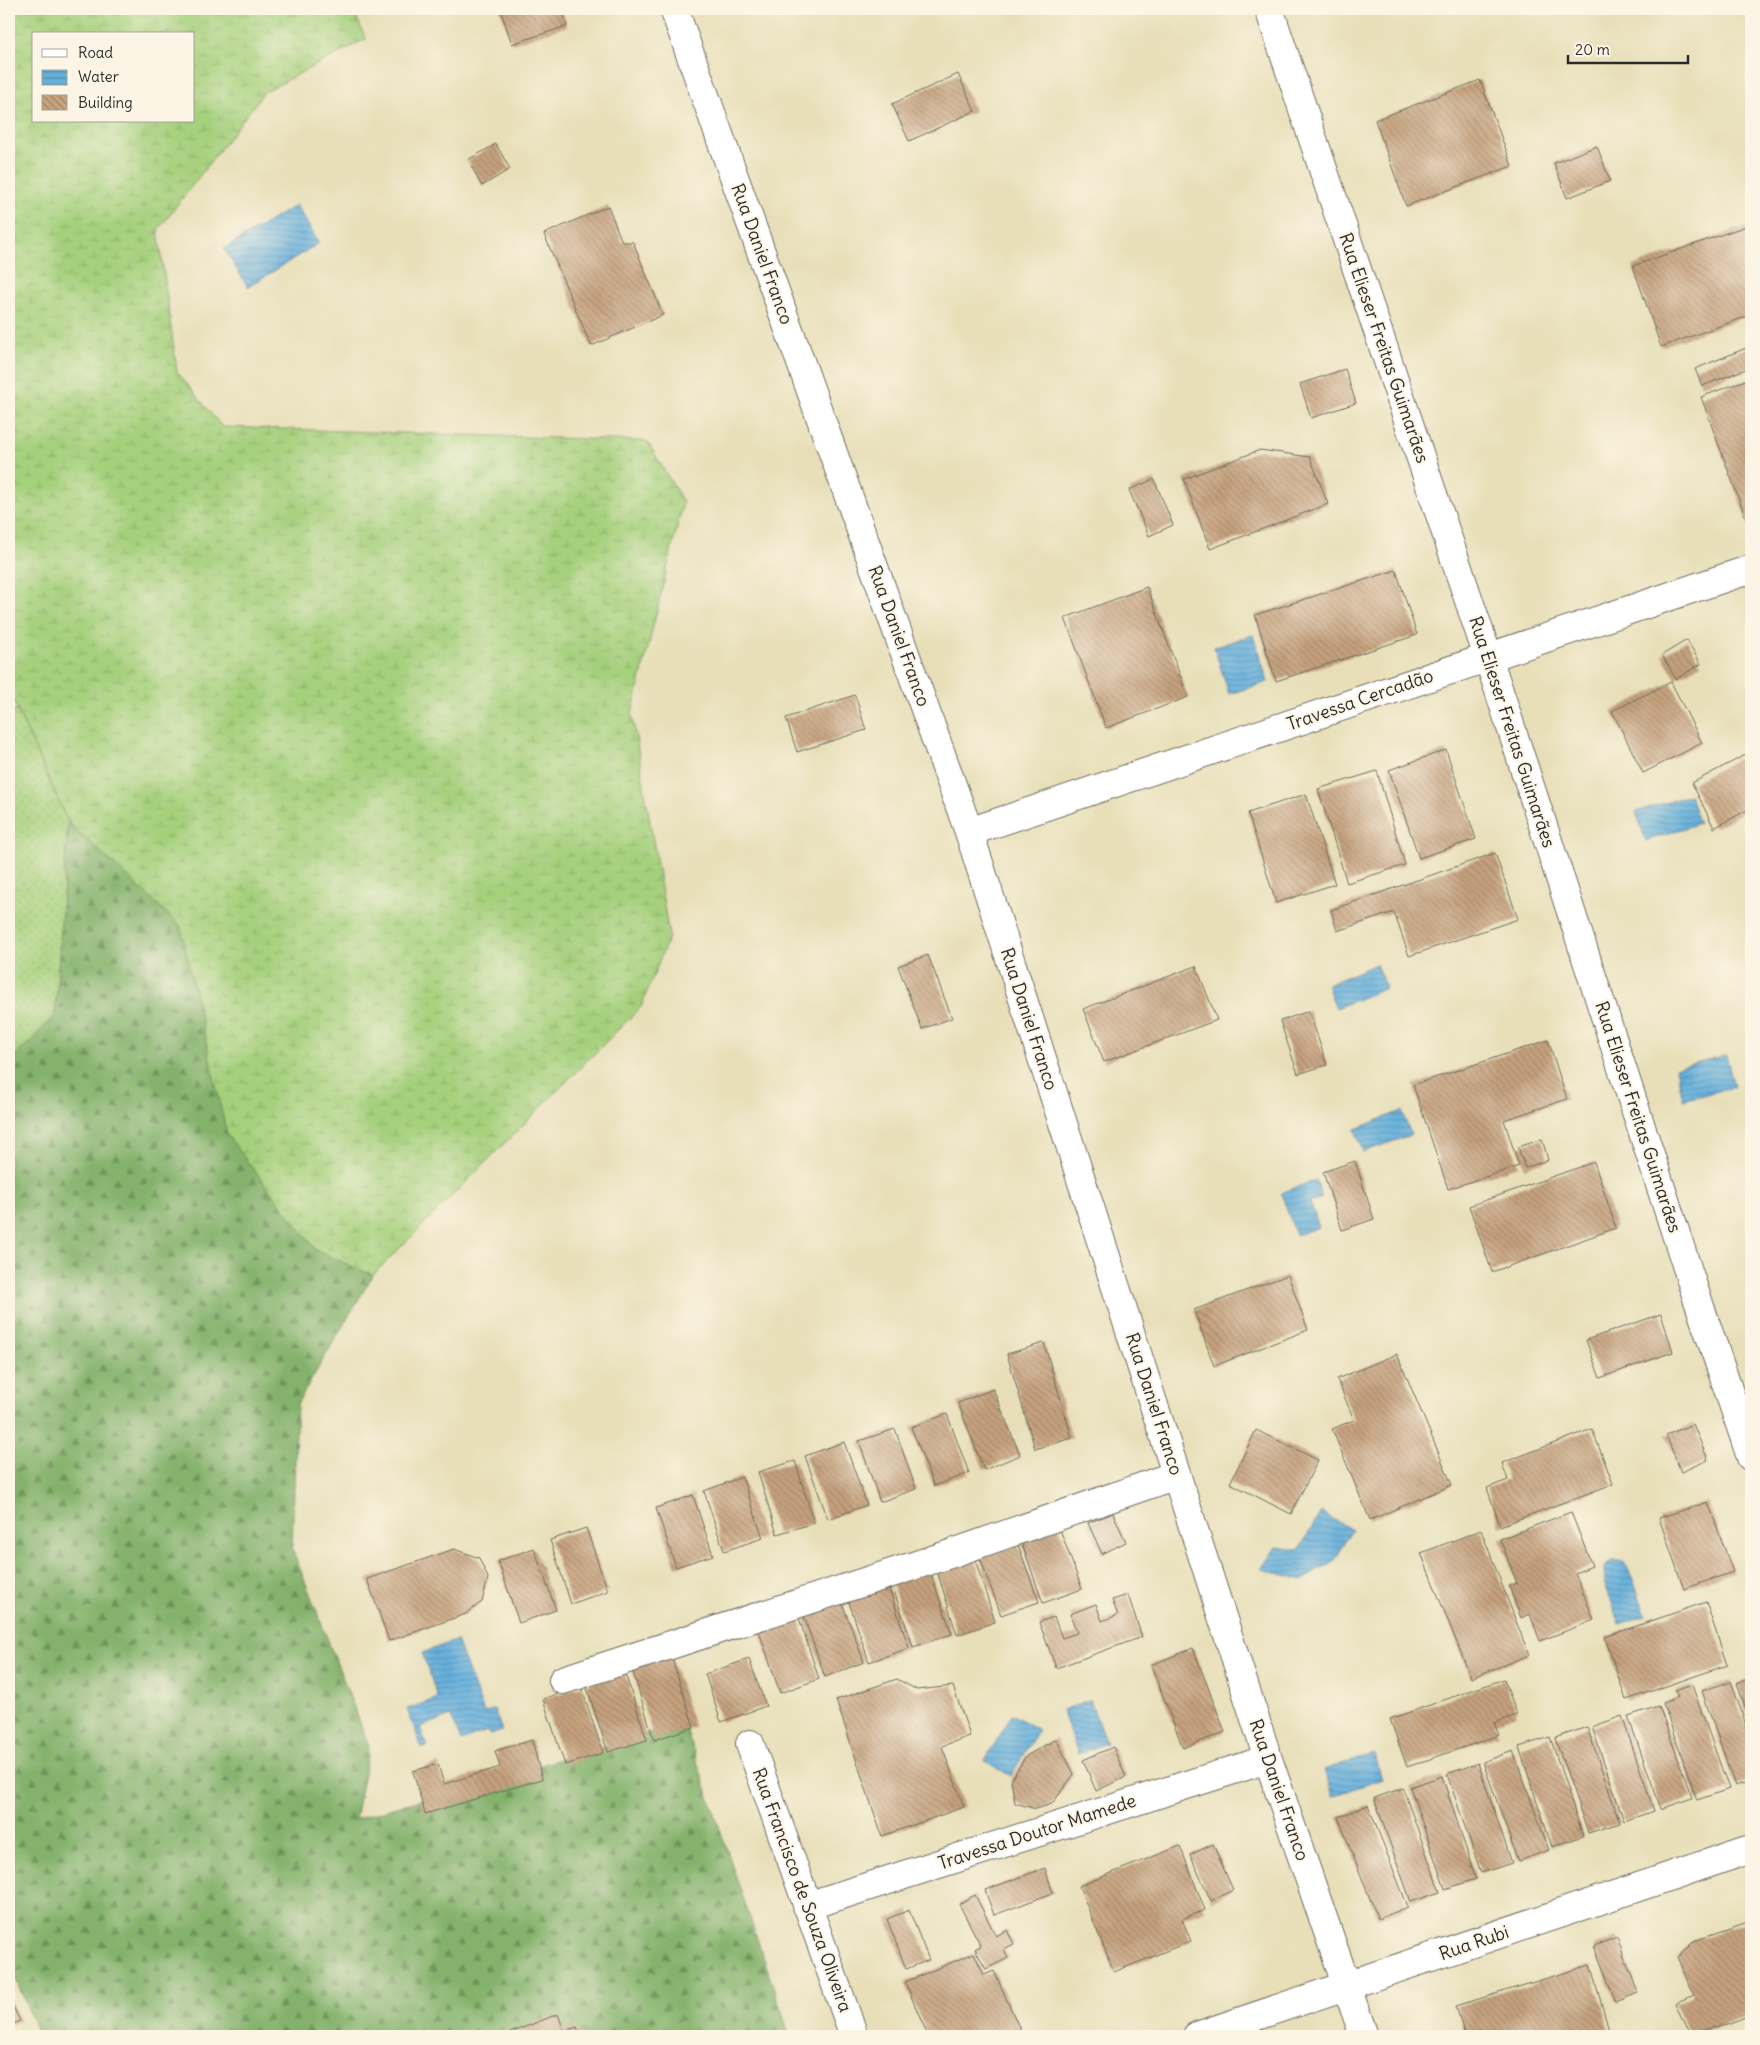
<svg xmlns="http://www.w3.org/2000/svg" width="1760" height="2045" font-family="Delius,sans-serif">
  <defs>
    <pattern id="grass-dots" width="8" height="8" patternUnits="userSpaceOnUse" patternTransform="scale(1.25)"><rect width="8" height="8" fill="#a5d07c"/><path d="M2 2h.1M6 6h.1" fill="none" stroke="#8eb36b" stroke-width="1.8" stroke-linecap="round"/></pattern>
    <pattern id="forest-firs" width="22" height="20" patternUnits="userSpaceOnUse" patternTransform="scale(1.25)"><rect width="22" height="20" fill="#84b26c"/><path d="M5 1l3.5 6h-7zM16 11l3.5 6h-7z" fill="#6c9159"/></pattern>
    <pattern id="wetland-marsh" width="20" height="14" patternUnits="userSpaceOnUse" patternTransform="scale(1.25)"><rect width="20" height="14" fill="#a5d07c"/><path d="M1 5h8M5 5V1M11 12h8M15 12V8" fill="none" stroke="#8eb36b"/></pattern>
    <pattern id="water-rules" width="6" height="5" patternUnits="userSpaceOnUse" patternTransform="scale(1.25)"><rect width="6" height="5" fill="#63afdc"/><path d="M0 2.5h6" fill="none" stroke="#528fb3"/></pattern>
    <pattern id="building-back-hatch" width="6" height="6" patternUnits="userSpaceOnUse" patternTransform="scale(1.25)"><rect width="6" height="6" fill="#c6a27e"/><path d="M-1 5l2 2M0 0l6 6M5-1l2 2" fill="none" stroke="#a18467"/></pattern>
  </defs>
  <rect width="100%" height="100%" fill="#fcf5e5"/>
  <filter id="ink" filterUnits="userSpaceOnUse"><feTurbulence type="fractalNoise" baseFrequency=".02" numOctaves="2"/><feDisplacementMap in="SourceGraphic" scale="10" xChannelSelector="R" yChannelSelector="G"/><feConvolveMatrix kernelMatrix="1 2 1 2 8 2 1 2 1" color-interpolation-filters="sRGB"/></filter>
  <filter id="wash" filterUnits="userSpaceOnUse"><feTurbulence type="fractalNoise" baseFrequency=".0096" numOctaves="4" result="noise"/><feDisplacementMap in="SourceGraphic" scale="20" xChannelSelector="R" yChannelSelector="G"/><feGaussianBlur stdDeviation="1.12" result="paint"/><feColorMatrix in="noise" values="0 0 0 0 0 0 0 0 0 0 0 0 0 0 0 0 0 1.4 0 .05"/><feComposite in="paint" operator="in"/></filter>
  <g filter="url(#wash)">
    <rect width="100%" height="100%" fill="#e8dfb9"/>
    <path fill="url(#grass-dots)" stroke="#687e54" d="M17 709 68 822 55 1016 9 1063V712Z"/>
    <path fill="url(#forest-firs)" stroke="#586e4c" d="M68 822 180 924 227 1135 317 1251 373 1275 297 1404 292 1548 369 1746 355 1819 684 1723 790 2036H39L9 1963V1063L55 1015Z"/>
    <path fill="url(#wetland-marsh)" stroke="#687e54" fill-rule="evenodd" d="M9 9H353L366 39 264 92 158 230 177 372 222 427 647 441 683 502 632 714 669 936 641 1007 373 1275 317 1251 227 1135 180 925 68 822 9 691ZM34 34H194V121H34Z"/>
    <path fill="url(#water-rules)" stroke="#476d84" d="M296 205 319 243 248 287 224 249Z
      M1253 635 1268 682 1229 694 1214 647Z
      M1690 795 1699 823 1646 841 1636 812Z
      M1376 964 1386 988 1336 1008 1327 985Z
      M1726 1055 1734 1087 1683 1100 1676 1068Z
      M1402 1111 1411 1135 1363 1152 1355 1129Z
      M1316 1180 1322 1198 1310 1202 1319 1227 1296 1235 1281 1193Z
      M1321 1512 1352 1530 1335 1560 1303 1580 1261 1569 1276 1547 1299 1550Z
      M1613 1561H1624L1632 1577 1646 1615 1620 1624 1605 1585 1604 1567Z
      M457 1640 484 1713 494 1709 502 1731 490 1735 487 1731 461 1741 451 1716 420 1727 427 1747 422 1748 407 1709 438 1698 422 1653Z
      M1090 1700 1106 1743 1078 1754 1062 1710Z
      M1012 1714 1038 1730 1011 1776 985 1761Z
      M1374 1753 1382 1779 1333 1796 1324 1770Z"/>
    <g id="blocks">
      <path fill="url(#building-back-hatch)" d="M500 9H562L567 26 512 44Z
        M958 74 975 111 909 141 892 104Z
        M1480 80 1512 166 1406 206 1375 120Z
        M496 144 510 169 482 186 468 160Z
        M1597 146 1610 181 1567 198 1554 163Z
        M608 206 622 242H633L663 315 591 346 544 234Z
        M1746 226 1751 241V315L1661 347 1633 266Z
        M1751 346V367L1702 386 1695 369Z
        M1345 369 1356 403 1311 418 1300 384Z
        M1751 378V532L1701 397Z
        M1260 450 1310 457 1328 504 1210 549 1184 479Z
        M1154 479 1173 525 1149 536 1129 490Z
        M1396 570 1417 635 1276 681 1255 615Z
        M1147 587 1188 697 1106 728 1065 618Z
        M1687 640 1701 664 1676 679 1662 655Z
        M1671 682 1702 743 1643 773 1612 711Z
        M855 695 866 730 797 752 786 718Z
        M1446 750 1476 839 1419 858 1389 770Z
        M1751 752V808L1714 828 1692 783Z
        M1377 771 1405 865 1347 883 1318 789Z
        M1306 794 1335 884 1276 903 1248 813Z
        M1495 853 1518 919 1409 956 1394 912 1337 931 1331 910Z
        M928 955 952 1018 922 1029 898 966Z
        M1196 966 1217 1020 1104 1062 1083 1009Z
        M1309 1011 1327 1065 1298 1074 1280 1021Z
        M1548 1040 1567 1099 1504 1120 1519 1166 1448 1189 1413 1085Z
        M1542 1139 1548 1160 1525 1168 1518 1147Z
        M1355 1161 1374 1219 1342 1230 1323 1172Z
        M1594 1162 1616 1228 1492 1272 1469 1206Z
        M1288 1275 1308 1330 1214 1366 1194 1310Z
        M1661 1314 1673 1352 1600 1378 1586 1340Z
        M1044 1343 1072 1438 1035 1449 1007 1354Z
        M1397 1354 1452 1485 1370 1520 1332 1429 1354 1420 1337 1379Z
        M993 1389 1020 1455 984 1470 958 1403Z
        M947 1414 969 1473 934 1486 911 1427Z
        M1693 1424 1708 1460 1681 1472 1666 1435Z
        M895 1429 916 1489 880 1502 859 1441Z
        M1592 1429 1613 1484 1500 1526 1487 1488 1508 1480 1502 1463Z
        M1256 1430 1318 1460 1291 1514 1230 1483Z
        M844 1442 867 1505 828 1519 805 1456Z
        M795 1461 814 1523 777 1534 758 1472Z
        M742 1477 763 1538 724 1551 704 1491Z
        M693 1495 713 1555 676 1567 656 1508Z
        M1708 1502 1733 1572 1684 1589 1659 1518Z
        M1571 1512 1592 1566 1575 1573 1594 1620 1540 1641 1530 1614 1521 1618 1509 1586 1517 1583 1500 1539Z
        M1113 1513 1126 1542 1102 1554 1088 1523Z
        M1059 1527 1082 1589 1043 1603 1021 1541Z
        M586 1528 608 1591 571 1604 550 1540Z
        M1481 1530 1529 1655 1471 1678 1421 1553Z
        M1018 1545 1039 1602 1001 1615 980 1558Z
        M534 1548 556 1610 519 1623 498 1561Z
        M454 1549 479 1558 488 1578 482 1602 466 1614 389 1641 367 1579Z
        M975 1559 995 1622 957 1635 937 1571Z
        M930 1572 952 1634 913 1647 892 1585Z
        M888 1585 909 1648 869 1662 848 1599Z
        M1128 1595 1142 1637 1056 1668 1039 1622 1054 1617 1062 1638 1077 1633 1070 1614 1096 1604 1102 1621 1118 1615 1112 1600Z
        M841 1600 864 1662 825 1677 803 1614Z
        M1706 1602 1727 1665 1626 1700 1605 1637Z
        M798 1615 819 1679 780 1693 758 1628Z
        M1193 1648 1225 1732 1183 1748 1151 1665Z
        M671 1656 694 1727 654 1740 632 1669Z
        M749 1659 766 1706 721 1722 705 1674Z
        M625 1673 647 1740 608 1752 586 1685Z
        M1751 1678V1726L1737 1683Z
        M897 1679 917 1690 953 1686 970 1736 942 1746 964 1807 882 1836 836 1700Z
        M1504 1679 1517 1715 1494 1723 1499 1735 1407 1767 1390 1719Z
        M1731 1681 1751 1740V1781L1735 1786 1702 1691Z
        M1692 1685 1729 1789 1697 1800 1663 1703 1678 1697 1675 1691Z
        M581 1686 603 1753 565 1765 543 1699Z
        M1659 1706 1692 1798 1661 1809 1628 1716Z
        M1622 1716 1654 1811 1624 1821 1592 1727Z
        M1587 1727 1620 1823 1588 1833 1555 1738Z
        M1550 1737 1583 1836 1552 1847 1519 1747Z
        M1056 1739 1074 1774 1052 1804 1036 1809 1015 1803 1011 1780 1026 1756Z
        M532 1740 542 1779 425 1814 413 1771 438 1764 444 1784 500 1767 495 1751Z
        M1113 1747 1126 1777 1096 1791 1083 1760Z
        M1513 1751 1549 1850 1518 1861 1483 1762Z
        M1478 1763 1512 1863 1481 1873 1447 1774Z
        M1442 1776 1476 1879 1445 1889 1410 1787Z
        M1403 1788 1440 1892 1411 1902 1374 1798Z
        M1368 1805 1408 1907 1378 1919 1338 1817Z
        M1213 1844 1233 1890 1211 1901 1190 1855Z
        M1180 1846 1205 1910 1182 1919 1191 1941 1114 1972 1079 1886Z
        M1045 1868 1053 1893 994 1915 985 1890Z
        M975 1895 996 1936 1007 1930 1014 1944 1004 1949 1008 1958 986 1969 975 1949 981 1946 959 1904Z
        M909 1910 929 1960 906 1969 887 1919Z
        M1751 1921V2016L1690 2036 1675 2003 1694 1995 1677 1957 1694 1940Z
        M1617 1937 1638 1993 1616 2002 1594 1946Z
        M974 1953 984 1975 994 1971 1023 2036H928L905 1982Z
        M1590 1965 1611 2036H1465L1456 2006Z
        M9 1998 20 2021 9 2026Z
        M558 2014 564 2031 577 2027 580 2036H511L510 2033Z"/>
    </g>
  </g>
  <g filter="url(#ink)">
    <use href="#blocks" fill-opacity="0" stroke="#6d6a5d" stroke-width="1"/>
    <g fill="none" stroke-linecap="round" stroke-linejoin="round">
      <g stroke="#6d6a5d" stroke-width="30">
        <path id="street" d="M674 9 969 832 1268 1759 1364 2036
          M969 832 1751 569
          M563 1680 947 1555 1176 1475
          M750 1744 854 2036
          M807 1906 1268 1759
          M1197 2036 1751 1849"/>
      </g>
      <g stroke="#6d6a5d" stroke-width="30">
        <path id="secondary" d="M1269 9 1488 657 1692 1283 1751 1457"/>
      </g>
      <use href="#street" stroke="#fff" stroke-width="28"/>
      <use href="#secondary" stroke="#fff" stroke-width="28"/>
    </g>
  </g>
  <g text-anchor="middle" stroke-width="4" stroke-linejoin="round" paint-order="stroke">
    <g font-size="18" fill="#2b2b2b" stroke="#fcf5e5">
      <text transform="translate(762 254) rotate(70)" y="6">Rua Daniel Franco</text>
      <text transform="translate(1384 348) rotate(71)" y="6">Rua Elieser Freitas Guimarães</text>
      <text transform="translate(899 636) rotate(70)" y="6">Rua Daniel Franco</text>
      <text transform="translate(1360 700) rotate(-19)" y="6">Travessa Cercadão</text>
      <text transform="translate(1512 732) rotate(72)" y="6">Rua Elieser Freitas Guimarães</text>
      <text transform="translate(1029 1019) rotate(72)" y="6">Rua Daniel Franco</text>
      <text transform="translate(1638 1117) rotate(72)" y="6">Rua Elieser Freitas Guimarães</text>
      <text transform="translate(1154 1404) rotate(72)" y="6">Rua Daniel Franco</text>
      <text transform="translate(1279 1790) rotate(71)" y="6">Rua Daniel Franco</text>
      <text transform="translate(1037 1832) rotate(-18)" y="6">Travessa Doutor Mamede</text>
      <text transform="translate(802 1890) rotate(70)" y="6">Rua Francisco de Souza Oliveira</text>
      <text transform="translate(1474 1943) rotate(-19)" y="6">Rua Rubi</text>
    </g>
  </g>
  <rect width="1760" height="2045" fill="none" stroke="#fcf5e5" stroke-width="30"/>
  <rect x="32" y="32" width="162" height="90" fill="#fcf5e5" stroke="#a8a49b"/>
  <rect x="42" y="49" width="25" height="8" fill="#ffffff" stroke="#a8a49b"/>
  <text x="78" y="58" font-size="15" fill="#2b2b2b">Road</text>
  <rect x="42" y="70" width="25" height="15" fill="url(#water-rules)" stroke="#a8a49b"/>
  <text x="78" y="82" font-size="15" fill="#2b2b2b">Water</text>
  <rect x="42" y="95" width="25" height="15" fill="url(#building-back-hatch)" stroke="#a8a49b"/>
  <text x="78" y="108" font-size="15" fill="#2b2b2b">Building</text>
  <path d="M1568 55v8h120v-8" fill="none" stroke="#2b2b2b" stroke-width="2.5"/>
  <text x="1575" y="55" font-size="15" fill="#2b2b2b" stroke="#fcf5e5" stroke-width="4" paint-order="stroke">20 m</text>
</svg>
